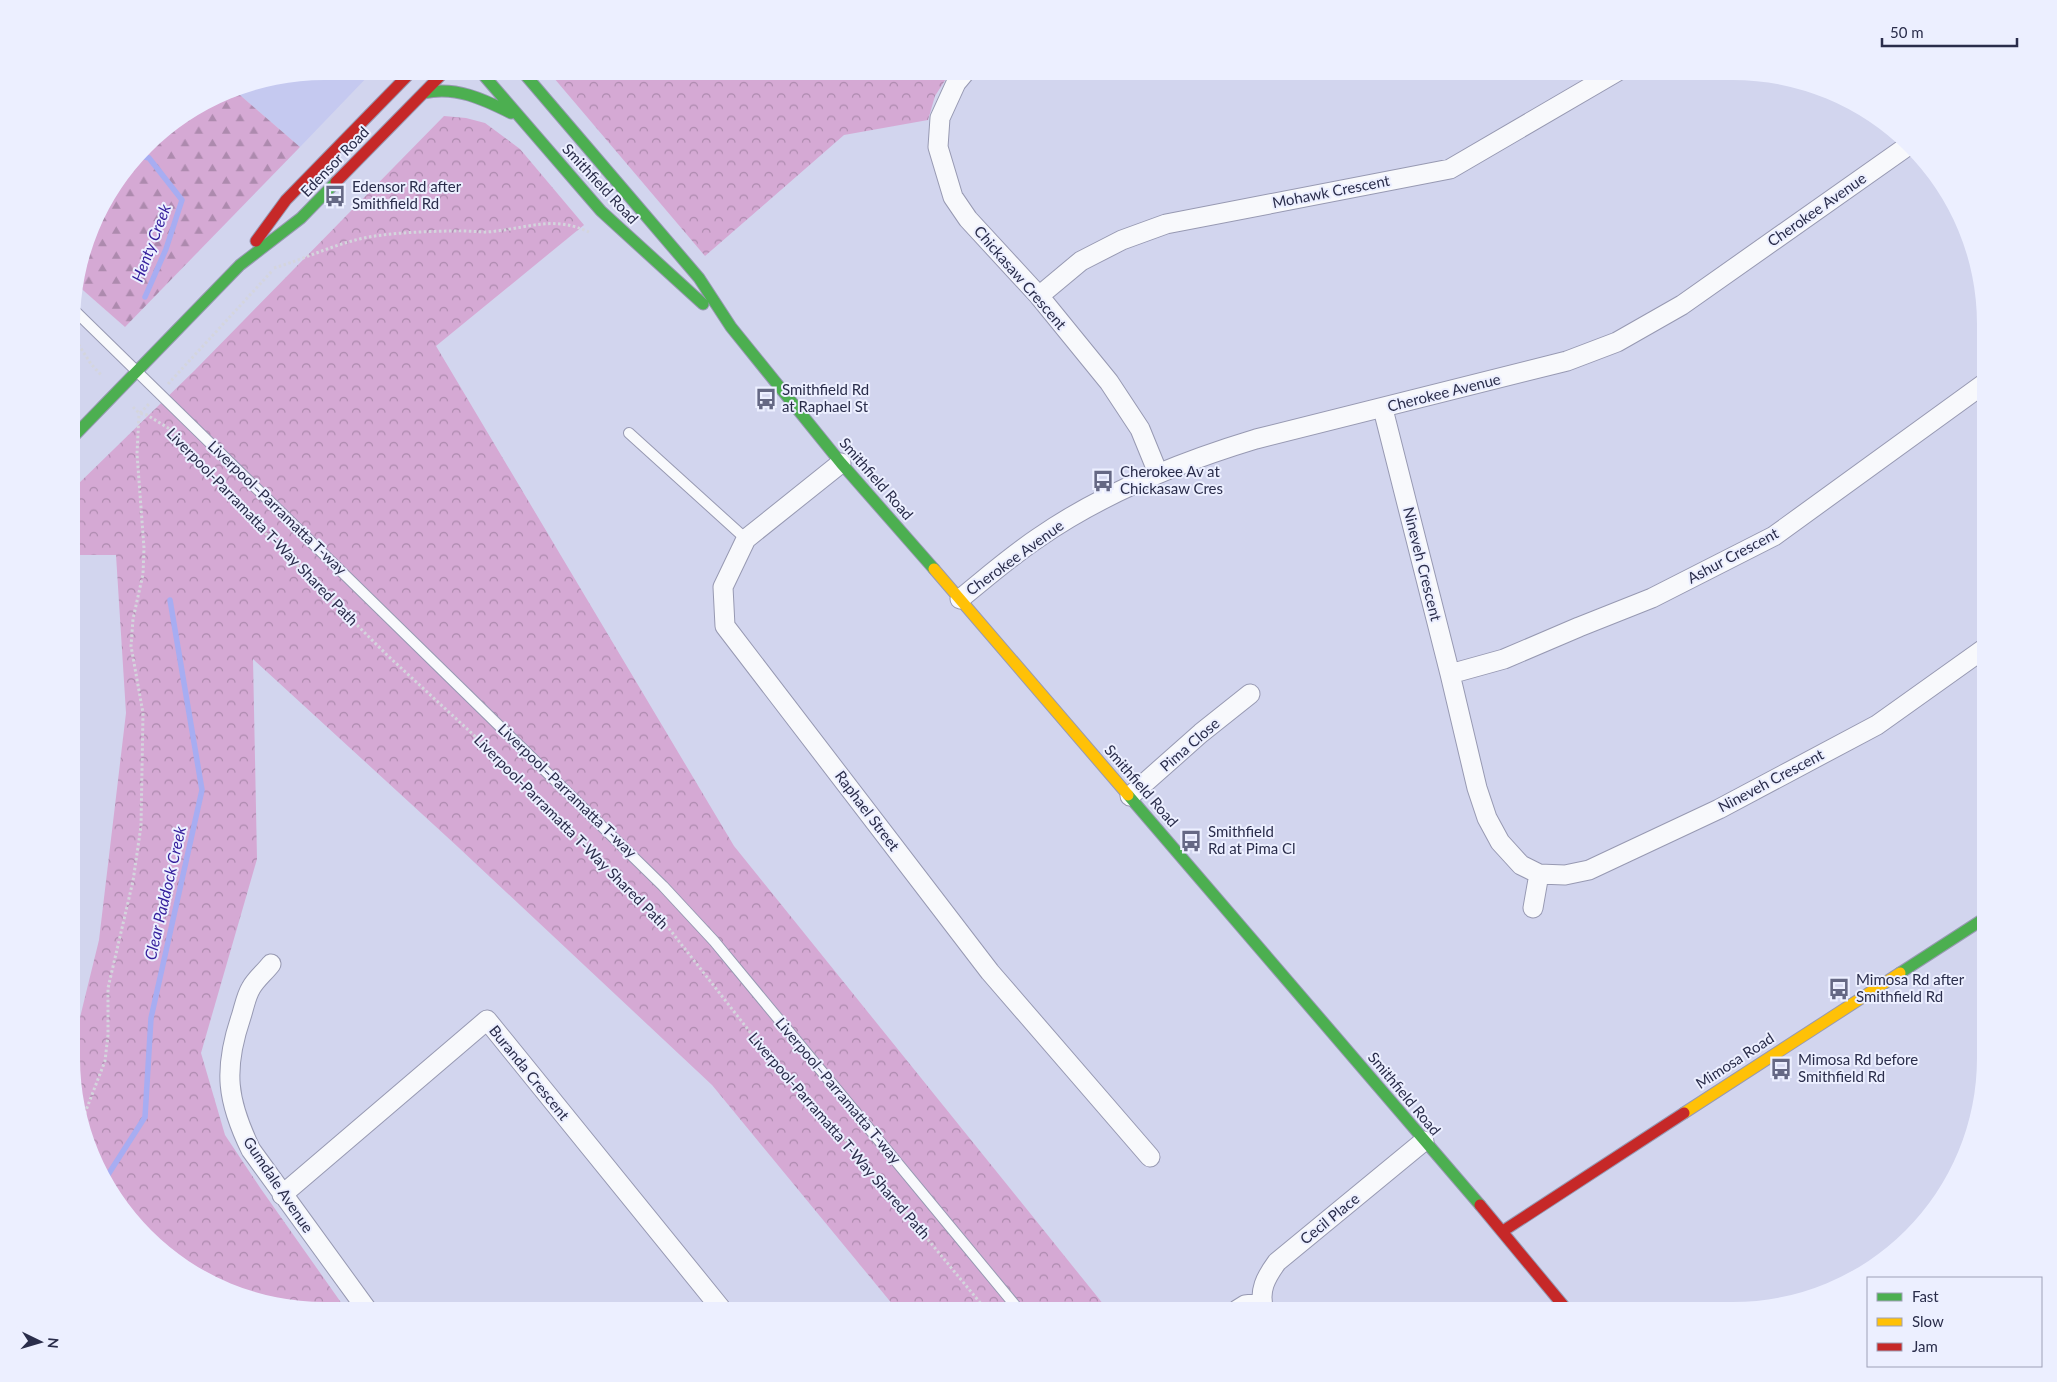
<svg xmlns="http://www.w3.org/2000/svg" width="2057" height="1382" font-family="Lato,sans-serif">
  <defs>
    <pattern id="forest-firs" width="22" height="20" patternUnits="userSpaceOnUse" patternTransform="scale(1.25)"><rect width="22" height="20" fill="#d5a9d4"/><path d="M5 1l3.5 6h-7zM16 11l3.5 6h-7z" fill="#ad8aae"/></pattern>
    <pattern id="park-crowns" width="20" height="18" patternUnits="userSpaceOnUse" patternTransform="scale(1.25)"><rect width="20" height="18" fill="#d5a9d4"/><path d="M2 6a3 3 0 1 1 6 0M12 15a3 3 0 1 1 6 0" fill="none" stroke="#ad8aae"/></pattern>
  </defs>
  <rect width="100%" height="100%" fill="#d2d5ee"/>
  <path fill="#c5c9f0" d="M324 71H373L300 147 233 89Z"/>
  <path fill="url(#forest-firs)" d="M233 89 300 147 125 327 76 284 97 212 157 134 228 90Z"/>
  <path fill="url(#park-crowns)" d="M548 71H951L935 96 928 120 844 135 705 256Z
    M444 116 466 118 485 123 520 149 584 225 436 346 734 846 1108 1310 898 1311 712 1085 458 847 253 659 257 859 201 1053 225 1135 261 1189 347 1311H324L243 1297 184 1268 145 1236 105 1184 73 1090V1046L99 940 126 713 116 555H73V489L195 370Z"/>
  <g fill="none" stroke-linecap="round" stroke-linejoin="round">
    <path stroke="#a7adf2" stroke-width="5.5" d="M141 156 149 158 182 200 166 249 145 297
      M104 1181 145 1117 151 1018 202 790 170 600"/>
    <g stroke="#9799b2" stroke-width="12">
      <path id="lane" d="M73 309 663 886 714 941 1019 1310
        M629 433 746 539"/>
    </g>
    <g stroke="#9799b2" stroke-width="21">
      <path id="street" d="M966 71 956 83 940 118 938 147 953 197 968 219 1039 296 1109 382 1140 429 1158 473
        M1039 296 1081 261 1122 240 1166 224 1450 169 1618 71
        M1383 409 1450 674 1477 788 1487 818 1500 842 1521 865 1539 874 1565 875 1589 870 1719 809 1877 725 1985 648
        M841 463 746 539 723 587 725 626 990 972 1150 1157
        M960 599C986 578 1011 556 1038 538 1104 492 1180 462 1256 439L1567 361 1617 342 1682 305 1909 145
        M1450 674 1504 659 1579 627 1652 598 1774 536 1985 383
        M1130 796 1201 733 1250 694
        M1533 908 1539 874
        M271 964C265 972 256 979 251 988 246 996 244 1008 241 1017 223 1070 227 1101 251 1150L368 1311
        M282 1195 487 1020 723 1311
        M1237 1310 1245 1305 1261 1303
        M1264 1310C1258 1291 1266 1277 1277 1262L1424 1141"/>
    </g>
    <g stroke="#9799b2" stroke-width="13">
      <path id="fast" d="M480 71 601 211 703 304
        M522 71 699 278 731 327 841 463 934 569
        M424 93C456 86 483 99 511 113
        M73 437 240 265 301 218 336 182
        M1128 795 1480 1205
        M1900 973 1985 918"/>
    </g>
    <g stroke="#9799b2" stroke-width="13">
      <path id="slow" d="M934 569 1128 795
        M1684 1113 1900 973"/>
    </g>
    <g stroke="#9799b2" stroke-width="13">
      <path id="jam" d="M336 182 445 71
        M256 241 286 200 412 71
        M1480 1205 1567 1310
        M1503 1231 1684 1113"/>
    </g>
    <path stroke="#d4d5dd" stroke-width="3" stroke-dasharray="2.5 2.5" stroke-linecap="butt" d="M274 268C308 258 340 241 375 236 404 232 434 231 462 231 474 231 485 233 496 231 532 227 554 216 589 232
      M73 336 91 364 102 376
      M168 384 272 271
      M133 407 139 413 147 415 173 431 249 517 387 655 477 738 660 917 750 1032 848 1143 987 1311
      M140 413 150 403
      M83 1118 105 1061 108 1035V988L133 881 141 826 143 713 131 646 133 619 143 574 144 548 137 454 139 413
      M1816 1295 1821 1290H1828
      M1589 1303 1594 1310"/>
    <use href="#lane" stroke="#f8f9fc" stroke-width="10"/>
    <use href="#street" stroke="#f8f9fc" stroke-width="19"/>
    <use href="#fast" stroke="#4caf50" stroke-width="11"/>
    <use href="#slow" stroke="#ffc107" stroke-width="11"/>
    <use href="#jam" stroke="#c62828" stroke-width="11"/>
  </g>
  <defs>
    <g id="bus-bare" transform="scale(1.725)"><path d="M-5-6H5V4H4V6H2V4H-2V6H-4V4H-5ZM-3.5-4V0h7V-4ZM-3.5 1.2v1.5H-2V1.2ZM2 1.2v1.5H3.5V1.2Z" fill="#656884" stroke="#ecefff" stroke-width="2.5" paint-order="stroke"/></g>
  </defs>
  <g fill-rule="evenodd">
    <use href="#bus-bare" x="335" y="196"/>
    <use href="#bus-bare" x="766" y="399"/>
    <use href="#bus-bare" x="1103" y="481"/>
    <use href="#bus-bare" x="1191" y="841"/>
    <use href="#bus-bare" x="1839" y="989"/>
    <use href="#bus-bare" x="1781" y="1069"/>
  </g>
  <g text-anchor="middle" stroke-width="4" stroke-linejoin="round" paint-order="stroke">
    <g font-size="15" fill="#2a2d4b" stroke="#ecefff">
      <text transform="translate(335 162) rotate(-46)" y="5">Edensor Road</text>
      <text transform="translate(600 184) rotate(47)" y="5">Smithfield Road</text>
      <text transform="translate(1331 192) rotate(-11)" y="5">Mohawk Crescent</text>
      <text transform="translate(1817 210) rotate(-35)" y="5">Cherokee Avenue</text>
      <text transform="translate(1020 278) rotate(49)" y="5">Chickasaw Crescent</text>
      <text transform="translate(1444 393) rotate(-14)" y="5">Cherokee Avenue</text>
      <text transform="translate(876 479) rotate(49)" y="5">Smithfield Road</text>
      <text transform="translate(277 508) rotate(44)" y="5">Liverpool–Parramatta T-way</text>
      <text transform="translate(262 527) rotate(46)" y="5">Liverpool-Parramatta T-Way Shared Path</text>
      <text transform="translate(1733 556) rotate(-28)" y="5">Ashur Crescent</text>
      <text transform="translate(1015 558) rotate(-36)" y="5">Cherokee Avenue</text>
      <text transform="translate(1422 564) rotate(76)" y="5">Nineveh Crescent</text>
      <text transform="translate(1190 745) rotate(-41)" y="5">Pima Close</text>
      <text transform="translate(1771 781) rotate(-28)" y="5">Nineveh Crescent</text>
      <text transform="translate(1141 786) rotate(49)" y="5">Smithfield Road</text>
      <text transform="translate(567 791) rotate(44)" y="5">Liverpool–Parramatta T-way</text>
      <text transform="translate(867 811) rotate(53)" y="5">Raphael Street</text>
      <text transform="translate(571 832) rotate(45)" y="5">Liverpool-Parramatta T-Way Shared Path</text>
      <text transform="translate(1735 1061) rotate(-33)" y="5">Mimosa Road</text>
      <text transform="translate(529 1073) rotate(51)" y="5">Buranda Crescent</text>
      <text transform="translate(838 1091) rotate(50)" y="5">Liverpool–Parramatta T-way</text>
      <text transform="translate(1404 1094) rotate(50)" y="5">Smithfield Road</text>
      <text transform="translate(839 1136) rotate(49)" y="5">Liverpool-Parramatta T-Way Shared Path</text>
      <text transform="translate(278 1185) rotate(56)" y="5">Gumdale Avenue</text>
      <text transform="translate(1330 1219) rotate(-39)" y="5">Cecil Place</text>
    </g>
    <g font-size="15" fill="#2a2d4b" stroke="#ecefff" text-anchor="start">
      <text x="352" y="192">Edensor Rd after<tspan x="352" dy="17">Smithfield Rd</tspan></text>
      <text x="782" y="395">Smithfield Rd<tspan x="782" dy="17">at Raphael St</tspan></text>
      <text x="1120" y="477">Cherokee Av at<tspan x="1120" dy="17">Chickasaw Cres</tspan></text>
      <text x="1208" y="837">Smithfield<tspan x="1208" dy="17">Rd at Pima Cl</tspan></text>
      <text x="1856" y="985">Mimosa Rd after<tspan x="1856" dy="17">Smithfield Rd</tspan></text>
      <text x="1798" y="1065">Mimosa Rd before<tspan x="1798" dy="17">Smithfield Rd</tspan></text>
    </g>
    <g font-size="16" font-style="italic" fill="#331d9c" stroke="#ecefff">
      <text transform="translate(151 243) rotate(-69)" y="6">Henty Creek</text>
      <text transform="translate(165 893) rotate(-77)" y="6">Clear Paddock Creek</text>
    </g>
  </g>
  <path d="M0 0H2057V1382H0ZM324 80H1733A244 244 0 0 1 1977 324V1058A244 244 0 0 1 1733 1302H324A244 244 0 0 1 80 1058V324A244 244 0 0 1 324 80Z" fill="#ecefff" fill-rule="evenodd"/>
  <rect x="1867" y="1277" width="175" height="90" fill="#ecefff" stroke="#9ea1b7"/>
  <rect x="1877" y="1293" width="25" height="8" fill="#4caf50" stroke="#9ea1b7"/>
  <text x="1912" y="1302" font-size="15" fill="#2a2d4b">Fast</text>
  <rect x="1877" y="1318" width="25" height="8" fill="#ffc107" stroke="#9ea1b7"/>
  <text x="1912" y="1327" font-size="15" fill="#2a2d4b">Slow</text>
  <rect x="1877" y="1343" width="25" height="8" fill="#c62828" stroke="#9ea1b7"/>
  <text x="1912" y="1352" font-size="15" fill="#2a2d4b">Jam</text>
  <g transform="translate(40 1342) rotate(95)" stroke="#ecefff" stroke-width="4" paint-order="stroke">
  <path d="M0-4L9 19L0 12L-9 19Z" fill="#2a2d4b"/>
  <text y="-8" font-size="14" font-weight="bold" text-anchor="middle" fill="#2a2d4b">N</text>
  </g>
  <path d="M1882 38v8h135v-8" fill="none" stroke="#2a2d4b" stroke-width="2.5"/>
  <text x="1890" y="38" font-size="15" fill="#2a2d4b" stroke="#ecefff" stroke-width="4" paint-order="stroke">50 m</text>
</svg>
